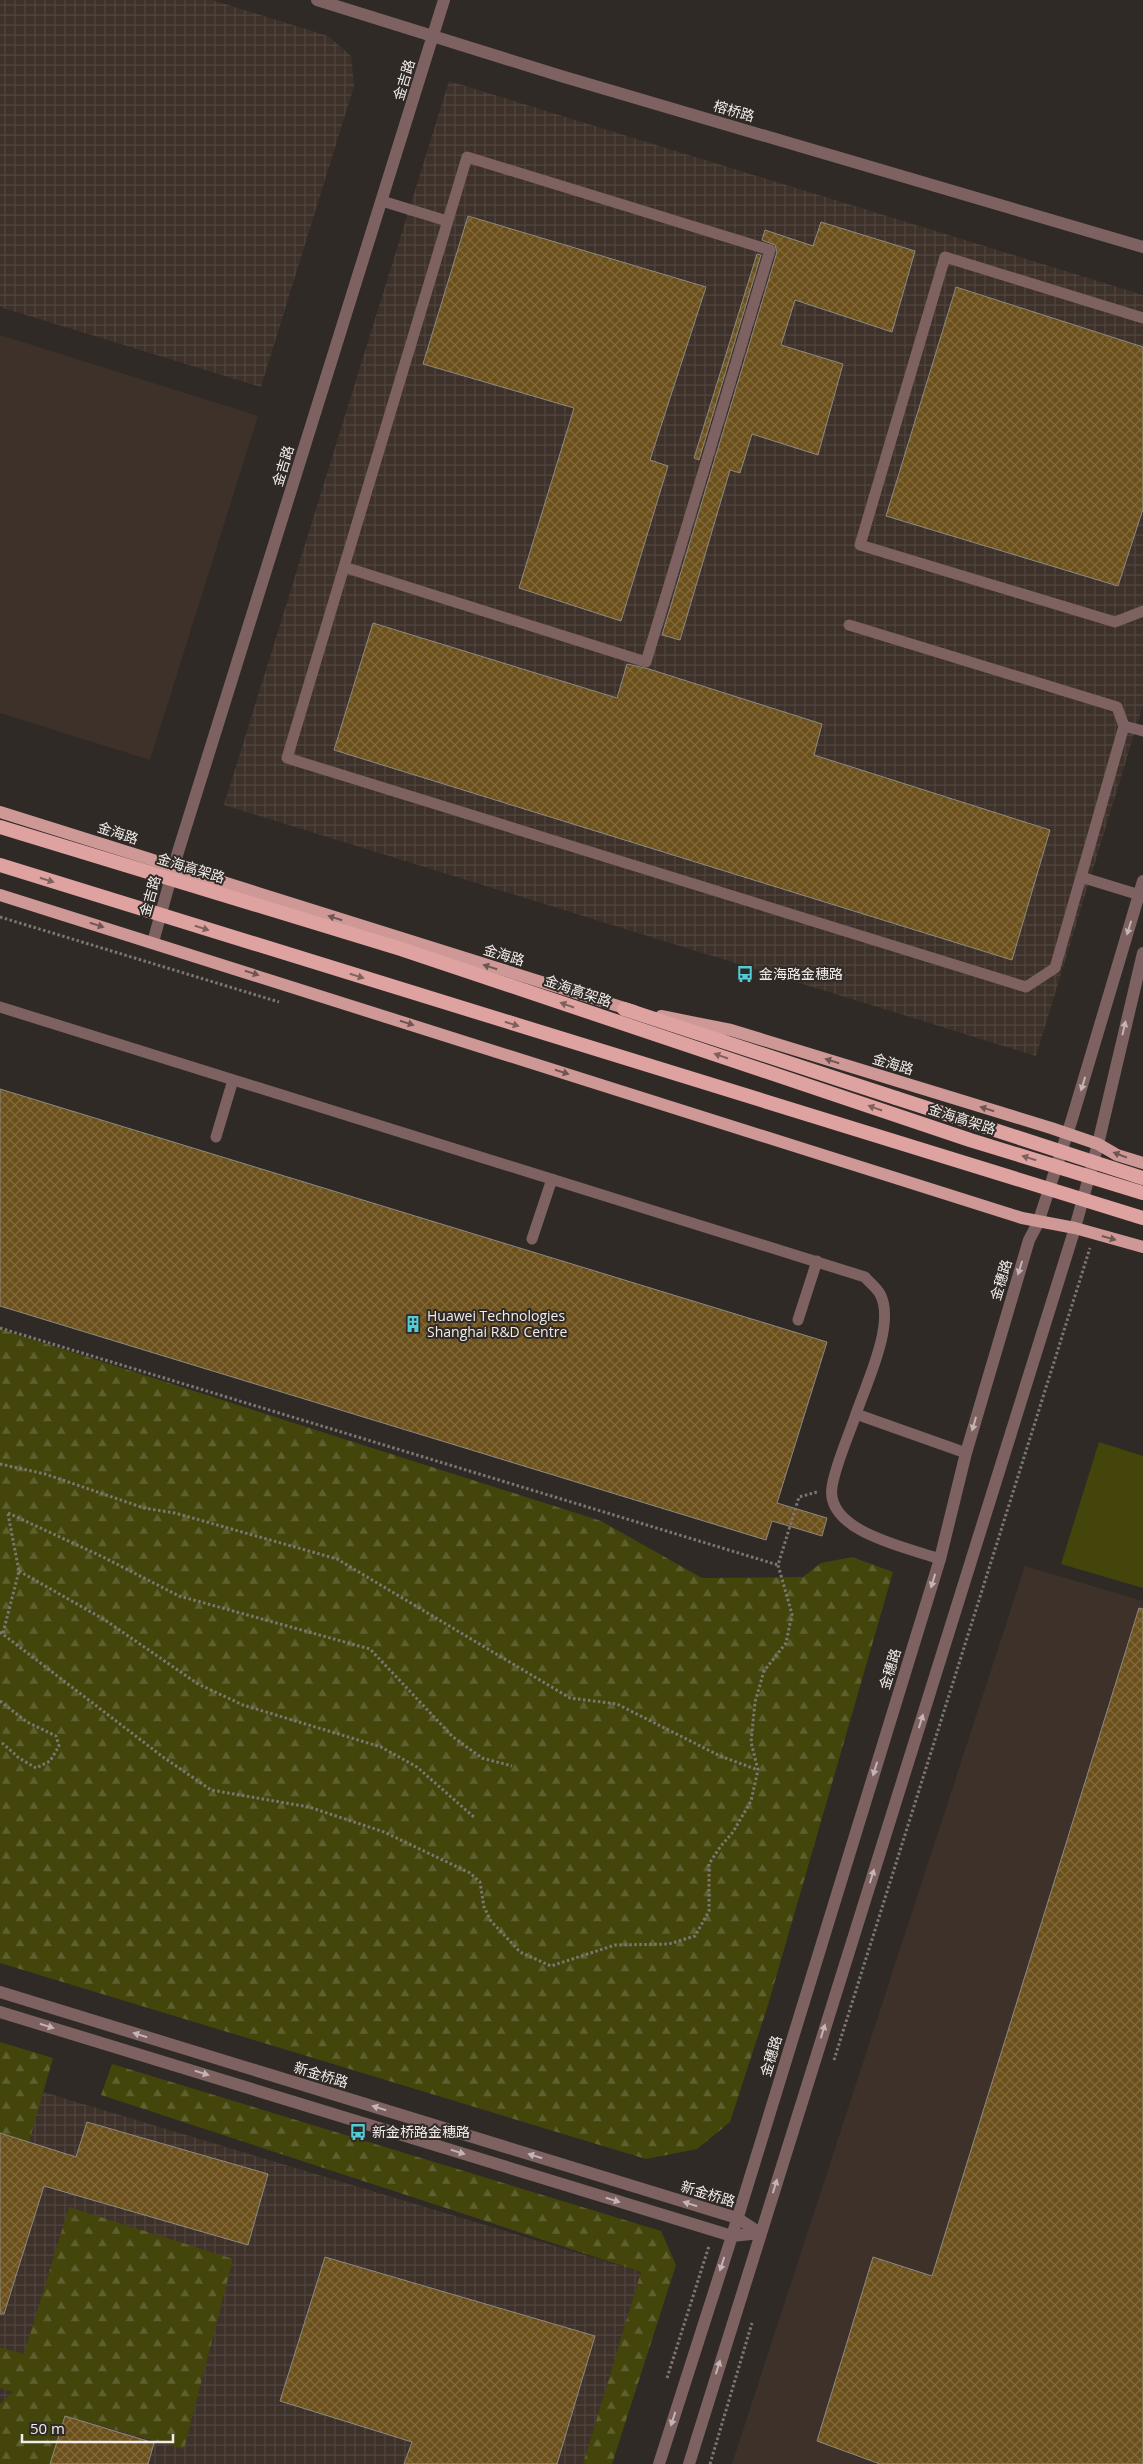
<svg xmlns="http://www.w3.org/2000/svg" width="1143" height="2464" font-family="'Open Sans','Noto Sans SC',sans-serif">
  <defs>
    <pattern id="industrial-grid" width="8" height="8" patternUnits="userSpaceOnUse" patternTransform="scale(1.25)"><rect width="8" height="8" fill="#3d312a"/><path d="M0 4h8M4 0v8" fill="none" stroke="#50453f"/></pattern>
    <pattern id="forest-firs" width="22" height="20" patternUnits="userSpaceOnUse" patternTransform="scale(1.25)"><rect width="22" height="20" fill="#43450b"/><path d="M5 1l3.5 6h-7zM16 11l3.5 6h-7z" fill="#5f602f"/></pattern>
    <pattern id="building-cross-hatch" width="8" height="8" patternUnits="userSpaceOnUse" patternTransform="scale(1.25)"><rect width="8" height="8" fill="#6b501b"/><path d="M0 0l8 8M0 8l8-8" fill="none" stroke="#816a3c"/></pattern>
  </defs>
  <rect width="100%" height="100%" fill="#302a26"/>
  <path fill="#3d312a" d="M0 335 258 416 150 760 0 713Z
    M1025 1566 1143 1601V2464H732Z"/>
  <path fill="url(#industrial-grid)" d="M0 0H212L328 36 351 56 354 86 261 387 0 307Z
    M449 81 1143 295V705L1036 1056 224 805Z
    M0 2079 641 2272 584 2464H0Z"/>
  <path fill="url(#forest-firs)" d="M0 1329 601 1521 702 1578 803 1577 821 1563 852 1557 893 1572 768 2005 730 2122 697 2149 646 2159 0 1963Z
    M0 2042 53 2058 29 2142 0 2134Z
    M112 2064 661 2231 676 2265 612 2464H583L641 2272 101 2095Z
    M69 2207 233 2259 184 2449 66 2416 50 2464H0V2404L13 2392 0 2388V2347L24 2354Z"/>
  <path fill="#43450b" d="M1099 1442 1143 1456V1588L1061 1564Z"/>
  <path fill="url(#building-cross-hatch)" stroke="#8d8982" d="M468 216 706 287 650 460 668 466 621 621 519 588 574 408 423 364Z
    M821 222 915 251 892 332 795 300 781 345 843 364 818 455 752 434 740 473 730 470 680 640 662 635 777 252 775 245 762 240 765 230 813 246Z
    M757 254 761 255 699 460 694 458Z
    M956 287 1143 347V509L1118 586 886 516Z
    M373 623 617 698 627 664 649 669 822 724 814 755 1050 830 1012 960 334 750Z
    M0 1089 827 1342 777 1503 827 1518 822 1536 772 1521 766 1540 0 1306Z
    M1139 1608 1143 1609V2464H880L817 2441 873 2257 932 2276Z
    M87 2122 268 2174 248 2245 44 2186 4 2314H0V2133L76 2157Z
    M325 2257 595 2336 557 2464H404L412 2442 280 2401Z
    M65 2416 154 2443 148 2464H50Z"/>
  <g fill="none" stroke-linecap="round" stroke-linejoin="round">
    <path stroke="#7c7773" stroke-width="3" stroke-dasharray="2.5 2.5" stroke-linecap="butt" d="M0 917 279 1002
      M0 1328 778 1565
      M0 1464 45 1474 144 1508 175 1513 337 1559 570 1698 617 1704 720 1756 758 1770
      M8 1513 103 1557 179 1596 370 1649 453 1737 482 1758 512 1766
      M19 1571 105 1620 198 1684 243 1705 381 1747 417 1767 475 1818
      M0 1632 163 1757 211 1790 309 1807 384 1832 470 1873 480 1882 484 1907 491 1921 520 1952 551 1966 615 1945 669 1944 695 1936 709 1911V1864L720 1847 733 1832 751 1801 758 1770 751 1742 755 1702 764 1671 786 1643 792 1614 778 1565 799 1497 817 1492
      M3 1633 19 1571 8 1514
      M0 1701 27 1722 56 1736 59 1746 50 1761 36 1768 19 1758 0 1741
      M834 2060 1090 1248
      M667 2378 709 2246
      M710 2464 752 2323"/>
    <path stroke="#7d6261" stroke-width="11" d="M467 157 770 250 646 662 344 567Z
      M382 201 447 221
      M1143 318 945 257 860 545 1115 622 1143 611
      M344 567 287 758 1026 987 1055 968 1124 726 1143 731
      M849 625 1117 707 1124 726
      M1081 877 1143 896
      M0 1007 865 1277C869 1282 877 1288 880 1294 896 1323 866 1384 856 1414
      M216 1137 233 1080
      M532 1239 552 1179
      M798 1320 817 1261
      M940 1559C909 1548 825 1532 832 1487 835 1466 849 1435 856 1414L966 1453"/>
    <path stroke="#7d6261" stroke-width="12" d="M317 0 561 76 1143 247
      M153 942 178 852 444 0"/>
    <path stroke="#7d6261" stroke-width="12" d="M0 1992 737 2218 760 2233
      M0 2012 732 2236 760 2233
      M659 2464 732 2236 940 1559 966 1453 1029 1240 1038 1223 1072 1119 1143 881
      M689 2464 1075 1228 1098 1144 1143 953"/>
    <path stroke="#ce9896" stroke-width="12" d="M0 812 634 1011
      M0 895 1022 1218 1075 1228 1143 1247
      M661 1016 731 1030 1051 1128 1098 1144 1117 1155 1143 1163"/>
    <path stroke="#dea2a0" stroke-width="14" d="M624 1009 896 1098"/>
    <path stroke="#dea2a0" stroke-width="14" d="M0 827 401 949 970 1140 1143 1193
      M0 865 1143 1218
      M896 1098 1143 1178"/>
  </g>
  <defs><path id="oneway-solid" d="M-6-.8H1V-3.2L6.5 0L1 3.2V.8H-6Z" transform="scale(1.25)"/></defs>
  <g fill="#7e605d">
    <use href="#oneway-solid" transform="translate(47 880) rotate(17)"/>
    <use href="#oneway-solid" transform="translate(202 928) rotate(17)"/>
    <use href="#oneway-solid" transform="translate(357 976) rotate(17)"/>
    <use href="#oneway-solid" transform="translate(567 1005) rotate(-161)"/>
    <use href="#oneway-solid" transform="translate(512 1024) rotate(17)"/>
    <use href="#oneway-solid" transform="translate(721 1056) rotate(-161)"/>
    <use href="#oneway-solid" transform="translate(875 1108) rotate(-161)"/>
    <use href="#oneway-solid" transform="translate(1029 1158) rotate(-163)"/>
  </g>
  <g fill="#6f5653">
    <use href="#oneway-solid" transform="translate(335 918) rotate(-163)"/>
    <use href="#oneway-solid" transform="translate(97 925) rotate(17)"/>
    <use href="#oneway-solid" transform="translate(490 967) rotate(-163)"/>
    <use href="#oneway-solid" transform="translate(252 973) rotate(18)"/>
    <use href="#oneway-solid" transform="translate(407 1023) rotate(18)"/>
    <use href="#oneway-solid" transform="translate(832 1061) rotate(-163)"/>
    <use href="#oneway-solid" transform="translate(562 1072) rotate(18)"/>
    <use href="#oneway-solid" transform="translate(987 1109) rotate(-163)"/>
    <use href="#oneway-solid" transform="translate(1120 1155) rotate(-159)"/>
    <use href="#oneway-solid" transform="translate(1109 1238) rotate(16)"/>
  </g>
  <g fill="#c3b5b4">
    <use href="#oneway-solid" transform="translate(1129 928) rotate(107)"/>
    <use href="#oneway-solid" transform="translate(1124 1028) rotate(-77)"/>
    <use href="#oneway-solid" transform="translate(1083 1084) rotate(107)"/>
    <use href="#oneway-solid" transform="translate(1020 1268) rotate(107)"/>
    <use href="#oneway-solid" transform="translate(974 1424) rotate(106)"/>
    <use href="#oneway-solid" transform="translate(933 1581) rotate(107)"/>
    <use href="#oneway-solid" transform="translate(921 1721) rotate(-73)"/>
    <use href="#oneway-solid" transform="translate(875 1769) rotate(107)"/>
    <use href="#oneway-solid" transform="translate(872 1876) rotate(-73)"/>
    <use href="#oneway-solid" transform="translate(47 2026) rotate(17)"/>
    <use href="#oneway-solid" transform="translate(823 2031) rotate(-73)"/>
    <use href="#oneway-solid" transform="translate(140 2035) rotate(-163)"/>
    <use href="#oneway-solid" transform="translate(202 2073) rotate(17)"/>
    <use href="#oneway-solid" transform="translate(379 2108) rotate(-163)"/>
    <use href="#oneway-solid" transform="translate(458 2152) rotate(17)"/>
    <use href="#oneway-solid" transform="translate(535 2156) rotate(-163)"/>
    <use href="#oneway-solid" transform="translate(775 2186) rotate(-73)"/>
    <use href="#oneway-solid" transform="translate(613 2200) rotate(17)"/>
    <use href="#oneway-solid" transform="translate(690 2204) rotate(-163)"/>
    <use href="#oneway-solid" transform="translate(722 2264) rotate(108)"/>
    <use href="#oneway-solid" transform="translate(718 2367) rotate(-73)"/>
    <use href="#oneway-solid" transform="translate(673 2419) rotate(108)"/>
  </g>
  <defs>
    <g id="bus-bare" transform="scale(1.35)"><path d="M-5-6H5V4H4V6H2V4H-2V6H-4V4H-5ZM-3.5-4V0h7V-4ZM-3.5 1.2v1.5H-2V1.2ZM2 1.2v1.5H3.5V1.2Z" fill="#52ccd6" stroke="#302a26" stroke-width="2.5" paint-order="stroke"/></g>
    <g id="building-bare" transform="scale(1.35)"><path d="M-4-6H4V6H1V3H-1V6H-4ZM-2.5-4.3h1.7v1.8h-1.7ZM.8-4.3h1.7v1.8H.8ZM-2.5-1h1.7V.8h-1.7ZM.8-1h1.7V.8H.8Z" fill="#52ccd6" stroke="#302a26" stroke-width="2.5" paint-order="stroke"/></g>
  </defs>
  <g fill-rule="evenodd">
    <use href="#bus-bare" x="745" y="974"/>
    <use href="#building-bare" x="413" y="1324"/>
    <use href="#bus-bare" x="358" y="2132"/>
  </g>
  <g text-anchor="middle" stroke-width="4" stroke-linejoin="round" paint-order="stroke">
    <g font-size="14" fill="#f2edeb" stroke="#302a26">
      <text transform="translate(404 80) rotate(-73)" y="5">金吉路</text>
      <text transform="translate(734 111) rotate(16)" y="5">榕桥路</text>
      <text transform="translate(283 466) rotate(-73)" y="5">金吉路</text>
      <text transform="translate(118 833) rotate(18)" y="5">金海路</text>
      <text transform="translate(191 868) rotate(17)" y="5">金海高架路</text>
      <text transform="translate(150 896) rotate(-74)" y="5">金吉路</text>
      <text transform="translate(504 955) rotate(17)" y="5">金海路</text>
      <text transform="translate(578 991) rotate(19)" y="5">金海高架路</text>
      <text transform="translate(893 1064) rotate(17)" y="5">金海路</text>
      <text transform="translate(962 1119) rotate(18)" y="5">金海高架路</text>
      <text transform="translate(1001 1280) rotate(-73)" y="5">金穗路</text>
      <text transform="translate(890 1669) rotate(-73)" y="5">金穗路</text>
      <text transform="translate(771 2056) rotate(-73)" y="5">金穗路</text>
      <text transform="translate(321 2075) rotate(17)" y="5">新金桥路</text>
      <text transform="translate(708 2194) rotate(17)" y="5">新金桥路</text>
    </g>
    <g font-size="14" fill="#f2edeb" stroke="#302a26" text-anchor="start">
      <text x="759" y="979">金海路金穗路</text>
      <text x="427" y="1321">Huawei Technologies<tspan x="427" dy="16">Shanghai R&amp;D Centre</tspan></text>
      <text x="372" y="2137">新金桥路金穗路</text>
    </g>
  </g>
  <path d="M22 2434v8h151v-8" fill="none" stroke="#f2edeb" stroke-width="2.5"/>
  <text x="30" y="2434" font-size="15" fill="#f2edeb" stroke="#302a26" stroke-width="4" paint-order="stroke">50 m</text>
</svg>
